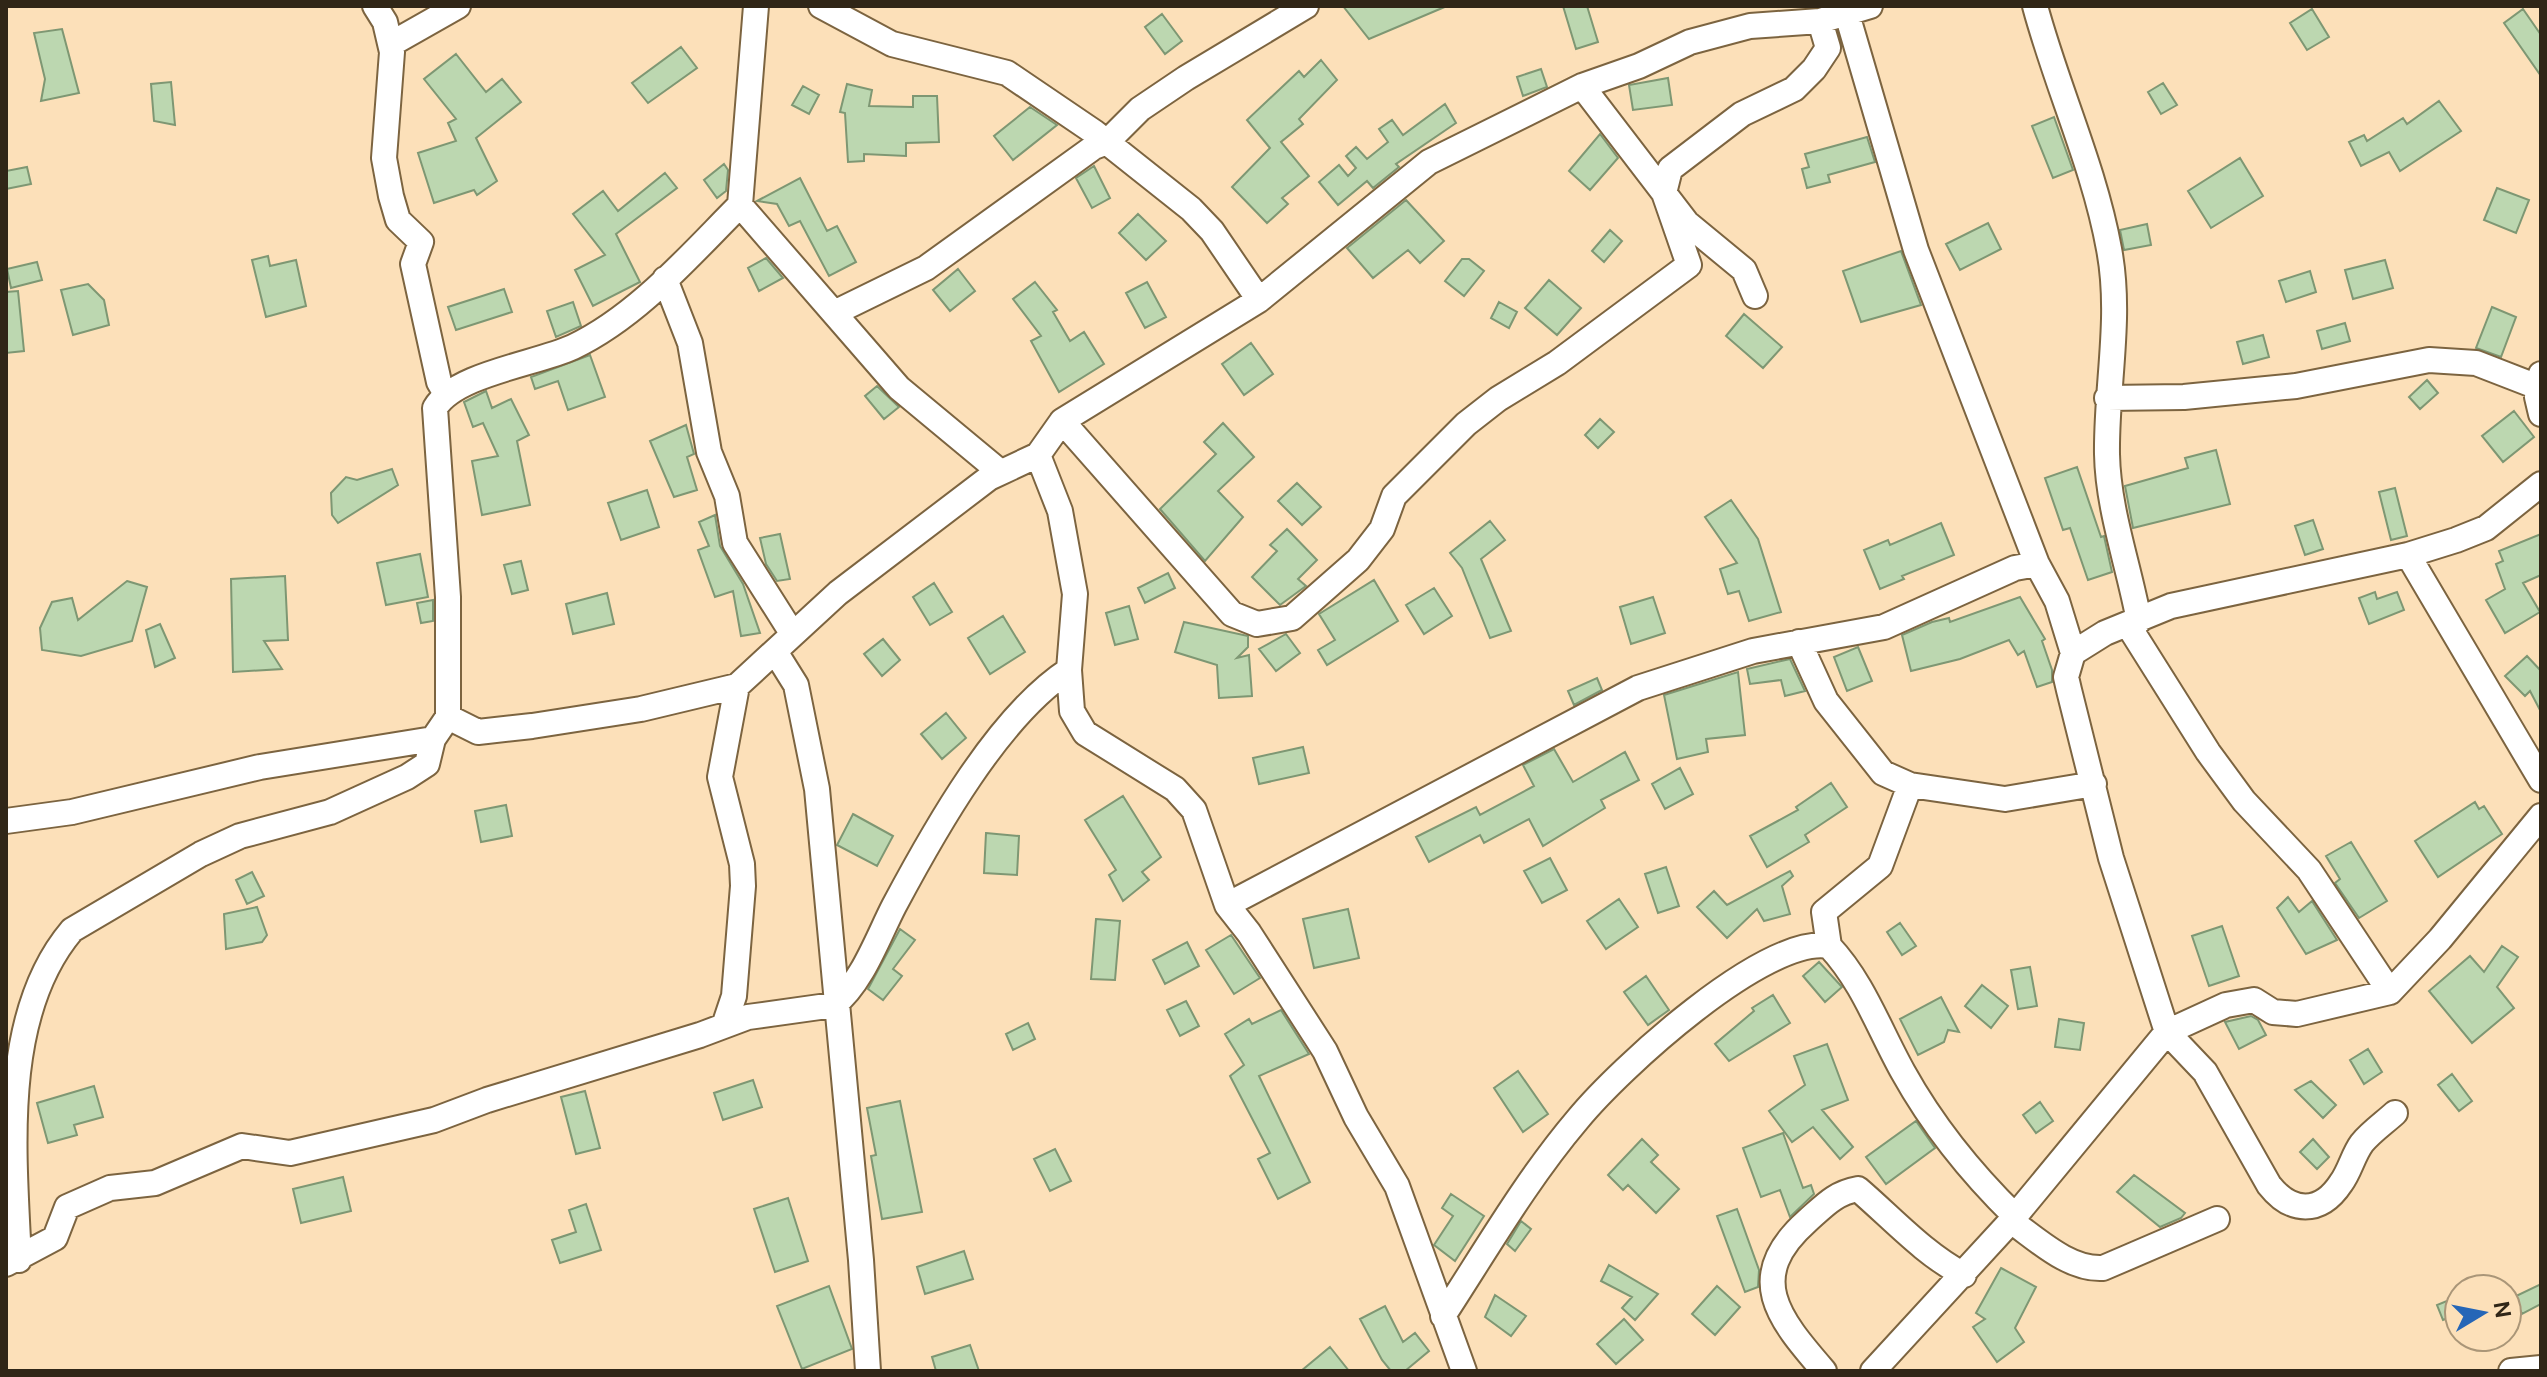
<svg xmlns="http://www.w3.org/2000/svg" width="2547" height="1377" font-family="'DM Sans',sans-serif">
  <rect width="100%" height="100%" fill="#fce0b9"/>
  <path fill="#bcd7b0" stroke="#7e9773" stroke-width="2" d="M1343 6H1447L1369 39Z
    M1563 6H1587L1598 42 1576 49Z
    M2312 9 2329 37 2307 50 2290 23Z
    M2523 9 2541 35V76L2504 23Z
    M1162 14 1182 41 1165 54 1145 27Z
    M62 29 79 93 41 101 45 79 34 33Z
    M681 47 697 68 648 103 632 83Z
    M456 54 486 92 502 79 521 102 476 138 497 181 477 195 474 190 434 203 418 153 456 141 448 123 456 119 424 79Z
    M1321 60 1337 80 1299 119 1303 124 1281 142 1309 176 1282 198 1288 204 1267 223 1232 187 1270 148 1247 120 1299 71 1304 77Z
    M1541 69 1547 87 1523 96 1517 77Z
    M1668 78 1672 105 1633 110 1629 85Z
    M171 82 175 125 154 121 151 84Z
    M2163 83 2177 105 2161 114 2148 92Z
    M847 84 872 90 869 106 913 107V96H937L939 142 906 143V156L864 154V161L848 162 845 113 840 112Z
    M803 86 819 95 809 114 792 105Z
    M2439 101 2461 131 2400 171 2389 152 2361 166 2349 142 2364 135 2367 141 2403 118 2407 124Z
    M1445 104 1456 123 1396 164 1399 167 1373 188 1367 181 1338 205 1319 182 1339 165 1348 176 1356 168 1346 156 1356 147 1367 159 1388 142 1379 129 1392 120 1403 135Z
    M1030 107 1057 125 1013 160 994 136Z
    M2054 117 2073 170 2053 178 2032 126Z
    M1600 134 1618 158 1590 190 1569 171Z
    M1867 137 1875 162 1828 175 1830 182 1807 188 1802 169 1809 167 1805 154Z
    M2240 158 2263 196 2211 228 2188 191Z
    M724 164 728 170 726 191 717 198 704 180Z
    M1094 166 1110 198 1092 208 1076 178Z
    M27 167 31 184 6 189V171Z
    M665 173 677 188 616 234 640 282 593 306 575 270 605 255 573 214 603 191 618 211Z
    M800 178 827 231 837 226 856 262 829 276 800 221 789 226 777 204 757 201Z
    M2497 188 2529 200 2516 233 2484 220Z
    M1406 200 1444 241 1420 263 1408 250 1373 278 1347 248Z
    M1138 214 1166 241 1146 260 1119 233Z
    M1988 223 2001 249 1960 270 1946 244Z
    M2147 224 2151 245 2124 250 2120 230Z
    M1610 230 1622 241 1604 262 1592 251Z
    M1901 251 1921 305 1861 322 1843 271Z
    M268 256 270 266 296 260 306 306 266 317 252 260Z
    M766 258 783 278 759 291 748 268Z
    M1462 259H1469L1484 271 1464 296 1445 281Z
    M2385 260 2393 288 2353 299 2345 270Z
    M37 262 42 280 11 288 7 269Z
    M958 269 975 291 950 311 933 290Z
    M2310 271 2316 292 2286 302 2279 281Z
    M1549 280 1581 308 1557 335 1525 308Z
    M1035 282 1057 310 1053 312 1070 341 1084 332 1104 364 1059 392 1031 341 1041 336 1013 299Z
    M1147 282 1166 317 1145 328 1126 293Z
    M88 284 104 300 109 325 73 335 61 290Z
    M504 289 512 312 456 330 448 307Z
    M18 291 24 351 6 353V292Z
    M573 302 581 326 556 337 547 311Z
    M1499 302 1517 312 1509 328 1491 318Z
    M2492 307 2516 317 2501 357 2476 348Z
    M1744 314 1782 347 1763 368 1726 336Z
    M2345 323 2350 341 2322 349 2317 331Z
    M2263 335 2269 357 2243 364 2237 342Z
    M1251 343 1273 374 1244 395 1222 364Z
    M590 355 605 397 568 410 558 381 535 389 531 377Z
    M2427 380 2438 393 2420 409 2409 397Z
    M877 386 899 407 884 419 865 396Z
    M486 391 492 408 511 399 529 435 517 441 530 505 482 515 472 461 498 456 483 423 473 427 464 402Z
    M2514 411 2534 437 2503 462 2482 436Z
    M1600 419 1614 432 1598 448 1585 435Z
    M1223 423 1254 457 1218 491 1243 517 1205 561 1160 509 1216 454 1204 442Z
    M686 425 694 454 687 457 697 490 674 497 650 441Z
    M2216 450 2230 504 2133 528 2125 486 2188 468 2185 458Z
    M2077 467 2101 537 2104 536 2112 572 2088 580 2070 528 2063 530 2045 478Z
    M392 469 398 485 338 523 332 515 331 493 346 477 357 480Z
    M1297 483 1321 507 1302 525 1278 501Z
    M2395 488 2407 536 2391 540 2379 492Z
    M647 490 659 527 621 540 608 503Z
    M1731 500 1758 539 1781 612 1749 621 1739 591 1728 594 1720 569 1737 563 1705 517Z
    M715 515 720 546 743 584 760 633 741 636 733 591 715 597 698 550 709 546 699 522Z
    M2313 520 2323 549 2305 555 2295 526Z
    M1490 521 1505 540 1481 559 1511 631 1490 638 1462 568 1450 553Z
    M1941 523 1954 555 1902 576 1904 579 1880 589 1864 550 1888 540 1890 545Z
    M1287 529 1317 560 1298 579 1306 586 1280 605 1252 577 1277 551 1270 545Z
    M780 534 790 579 777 581 766 564 760 538Z
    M2541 534V575L2523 583 2540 612 2505 633 2486 600 2505 589 2496 564 2503 561 2499 551Z
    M420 554 428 597 386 605 377 563Z
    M521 561 528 590 512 594 504 565Z
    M1168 573 1175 588 1145 603 1138 588Z
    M285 576 288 640 264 641 282 669 233 672 231 579Z
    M1374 580 1398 621 1327 665 1318 650 1335 640 1319 614Z
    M127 581 147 587 132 641 81 656 42 650 40 628 52 602 72 598 78 620Z
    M934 583 952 612 930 625 913 597Z
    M1434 588 1452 616 1424 634 1406 605Z
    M2375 592 2377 599 2397 592 2404 610 2369 624 2359 598Z
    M607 593 614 624 573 634 566 604Z
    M1653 597 1665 633 1631 644 1620 607Z
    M2020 597 2045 639 2042 641 2052 670V682L2037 687 2024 651 2018 655 2009 640 1960 659 1911 671 1902 635 1932 622 1949 618 1950 622Z
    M433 600V621L421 623 417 603Z
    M1129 606 1138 639 1115 645 1106 613Z
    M1003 616 1025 652 990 674 968 638Z
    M1184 622 1248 636V647L1237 658 1249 655 1252 696 1219 698 1217 665 1175 652Z
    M160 624 175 658 155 667 146 630Z
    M1286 634 1300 653 1276 671 1259 649Z
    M883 639 900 660 882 676 864 654Z
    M1858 647 1872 681 1847 691 1834 657Z
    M2527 656 2541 671V712L2530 691 2525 696 2505 676Z
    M1790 659 1805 691 1785 696 1781 680 1750 684 1747 669Z
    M1738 672 1745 735 1706 739 1708 752 1677 759 1664 695Z
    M1597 678 1602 690 1574 705 1568 691Z
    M946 713 966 738 942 759 921 734Z
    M1303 747 1309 773 1259 784 1253 758Z
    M1554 749 1573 782 1625 752 1639 780 1601 800 1605 808 1543 846 1529 819 1484 843 1480 835 1429 862 1416 837 1476 807 1480 815 1534 786 1523 765Z
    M1680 768 1693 794 1665 809 1652 784Z
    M1831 783 1847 807 1805 835 1809 842 1767 867 1750 836 1798 810 1796 807Z
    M1123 796 1161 857 1142 872 1149 880 1123 901 1109 875 1116 870 1085 820Z
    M2475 802 2479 809 2484 806 2502 834 2438 877 2415 841Z
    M506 805 512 836 481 842 475 811Z
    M853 814 893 836 877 866 837 845Z
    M986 833 1019 836 1017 875 984 873Z
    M2351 842 2387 901 2359 918 2335 883 2340 879 2326 856Z
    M1550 858 1567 890 1542 903 1524 871Z
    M1666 867 1679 906 1658 913 1645 874Z
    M1790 871 1793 876 1782 886 1790 914 1764 921 1757 909 1727 938 1697 907 1714 891 1727 905Z
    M252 872 264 896 247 904 236 880Z
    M2288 897 2299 912 2312 901 2337 940 2306 954 2277 908Z
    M1619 899 1638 927 1606 949 1587 921Z
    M257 907 267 935 262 942 226 949 224 914Z
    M1348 909 1359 958 1314 968 1303 919Z
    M1096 919 1120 921 1115 980 1091 979Z
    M1900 923 1916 946 1902 955 1887 932Z
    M2222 926 2239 976 2209 986 2192 936Z
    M900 929 915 940 893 969 902 976 883 1000 868 989Z
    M1231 935 1260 978 1234 994 1206 950Z
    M1187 942 1199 966 1165 984 1153 960Z
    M2502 946 2518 957 2497 987 2514 1008 2472 1043 2429 991 2470 956 2484 972Z
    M1819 962 1842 987 1825 1002 1803 976Z
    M2030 967 2037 1006 2018 1009 2011 970Z
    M1646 976 1669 1010 1648 1025 1624 992Z
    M1982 985 2008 1006 1991 1028 1965 1006Z
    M1773 995 1790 1023 1729 1061 1715 1044 1754 1011 1752 1008Z
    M1941 997 1959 1032 1948 1030 1944 1042 1918 1055 1900 1019Z
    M1186 1001 1199 1026 1180 1036 1167 1010Z
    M1281 1010 1309 1054 1259 1076 1310 1182 1278 1199 1258 1159 1270 1153 1230 1076 1244 1065 1225 1034 1249 1019 1252 1024Z
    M2251 1016 2258 1020 2266 1035 2239 1049 2225 1022Z
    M2059 1019 2084 1023 2080 1050 2055 1047Z
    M1028 1023 1035 1039 1013 1050 1006 1034Z
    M1827 1044 1848 1100 1822 1110 1853 1147 1840 1159 1813 1127 1792 1142 1769 1111 1805 1085 1794 1056Z
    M2368 1049 2382 1072 2364 1084 2350 1060Z
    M1518 1071 1548 1114 1523 1132 1494 1088Z
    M2452 1074 2472 1101 2459 1111 2438 1085Z
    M753 1080 762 1107 723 1120 714 1093Z
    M2311 1081 2336 1105 2323 1118 2295 1090Z
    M94 1086 103 1117 74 1125 77 1135 48 1143 37 1103Z
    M585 1091 600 1148 576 1154 561 1097Z
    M900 1101 922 1212 882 1219 871 1156 876 1155 867 1108Z
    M2040 1102 2053 1121 2036 1133 2023 1115Z
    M1916 1121 1935 1148 1886 1184 1866 1157Z
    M1783 1133 1803 1188 1811 1185 1814 1194 1790 1217 1780 1190 1761 1197 1743 1148Z
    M1642 1139 1658 1155 1651 1162 1679 1189 1656 1213 1628 1185 1623 1190 1608 1175Z
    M2313 1139 2329 1157 2317 1169 2300 1152Z
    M1055 1149 1071 1181 1050 1191 1034 1159Z
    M2134 1175 2185 1213 2181 1218 2160 1227 2117 1192Z
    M343 1177 351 1211 301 1223 293 1189Z
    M1451 1194 1484 1216 1455 1261 1434 1245 1453 1216 1442 1208Z
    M788 1198 808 1261 775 1272 754 1209Z
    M586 1204 601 1250 560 1263 552 1240 576 1232 569 1210Z
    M1737 1209 1759 1270 1758 1287 1745 1292 1717 1216Z
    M1521 1221 1531 1229 1515 1251 1507 1244Z
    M964 1251 973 1279 925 1294 917 1267Z
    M1609 1265 1658 1294 1635 1320 1622 1308 1632 1297 1601 1281Z
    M2001 1268 2036 1287 2015 1328 2024 1342 1997 1362 1973 1327 1985 1319 1976 1313Z
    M2541 1284V1304L2522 1314 2514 1297Z
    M829 1286 852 1349 802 1369 777 1306Z
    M1717 1286 1740 1307 1715 1335 1692 1314Z
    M1495 1295 1526 1316 1511 1336 1485 1317Z
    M2459 1296V1314L2443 1320 2437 1305Z
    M1385 1306 1403 1342 1415 1333 1429 1351 1405 1371H1391L1382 1360 1360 1319Z
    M1624 1319 1643 1340 1616 1364 1597 1344Z
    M970 1345 979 1371H936L932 1357Z
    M1330 1347 1349 1371H1301Z"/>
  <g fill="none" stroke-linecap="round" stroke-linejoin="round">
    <g stroke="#7c6440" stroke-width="28">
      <path id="street" d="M375 6 385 22 392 52 384 158 391 196 398 220 421 242 413 264 439 382 446 394
        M821 6 892 44 1007 73 1094 132 1191 209 1212 231 1259 300
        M2035 6C2057 88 2094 166 2109 249 2122 317 2106 386 2107 454 2108 510 2129 566 2139 621
        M1847 14 1916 250 2037 564 2057 601 2073 653
        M391 44 458 6
        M740 205 899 388 999 471
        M665 279 690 343 709 452 727 496 735 543 792 633
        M1755 296 1744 270 1687 223 1664 193 1670 169 1742 114 1794 89 1814 69 1828 48 1820 21
        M834 313 926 268 1094 147 1107 142 1140 109 1186 78 1306 6
        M2541 374 2537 397 2541 414
        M2107 398 2184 397 2296 386 2429 360 2476 363 2538 387
        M1062 421 1232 614 1257 624 1292 618 1358 560 1382 529 1394 496 1466 424 1498 399 1557 363 1689 265 1664 193 1582 86
        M1038 455 1060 511 1075 594 1069 670 1072 711 1085 733 1175 789 1194 810 1227 905 1249 933 1325 1051 1356 1117 1397 1186 1464 1371
        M2408 555 2541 780
        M2128 625 2208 752 2244 801 2309 870 2390 992
        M1799 642 1826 701 1883 773 1910 785 2005 799 2094 784
        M776 653 796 685 817 789 861 1260 868 1371
        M448 717V597L435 408C455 374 536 364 573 347 638 316 690 255 740 205L756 6
        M6 821 72 812 260 767 433 739 448 717 478 732 532 726 641 709 737 686 838 593 989 478 1038 455 1062 421 1259 300 1429 162 1582 86 1639 66 1690 42 1750 26 1820 21 1870 6
        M1227 905 1638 688 1753 651 1884 627 2015 568 2037 564
        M1829 946 1824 912 1880 866 1910 785
        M725 1023 734 996 743 886 742 864 720 777 737 686
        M2395 1113C2384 1123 2371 1132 2362 1143 2353 1155 2350 1171 2341 1183 2320 1215 2291 1213 2269 1185L2205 1072 2167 1032 2226 1005 2254 1000 2273 1012 2297 1014 2390 992 2440 939 2541 816
        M2011 1221C2038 1240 2069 1270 2103 1268L2217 1219
        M19 1260C14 1153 0 1015 72 930L201 854 240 836 330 812 407 777 427 764 433 739
        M6 1264 55 1238 67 1207 110 1188 155 1183 242 1146 290 1153 434 1120 487 1100 700 1035 748 1017 834 1005C862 983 878 937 894 906 934 831 998 716 1069 670
        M1443 1316C1486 1250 1527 1179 1578 1119 1619 1069 1765 935 1829 946 1863 982 1879 1029 1903 1072 1933 1126 1971 1173 2015 1216
        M1824 1371C1778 1318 1744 1277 1807 1221 1824 1206 1835 1193 1858 1189 1893 1219 1923 1253 1964 1275
        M1873 1371 2011 1221 2167 1032 2111 858 2069 690 2066 677 2073 653 2105 633 2171 606 2408 555 2456 540 2486 528 2541 484
        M2511 1371 2541 1368"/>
    </g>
    <use href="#street" stroke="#fff" stroke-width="24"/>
  </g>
  <rect width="2547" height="1377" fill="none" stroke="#302617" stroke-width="16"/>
  <g transform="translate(2483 1313) rotate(80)"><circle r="38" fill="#fce0b9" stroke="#aa9678" stroke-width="2"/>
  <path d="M0-6L14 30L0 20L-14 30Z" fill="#2566b7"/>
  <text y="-12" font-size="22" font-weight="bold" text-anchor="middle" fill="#302617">N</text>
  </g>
</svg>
